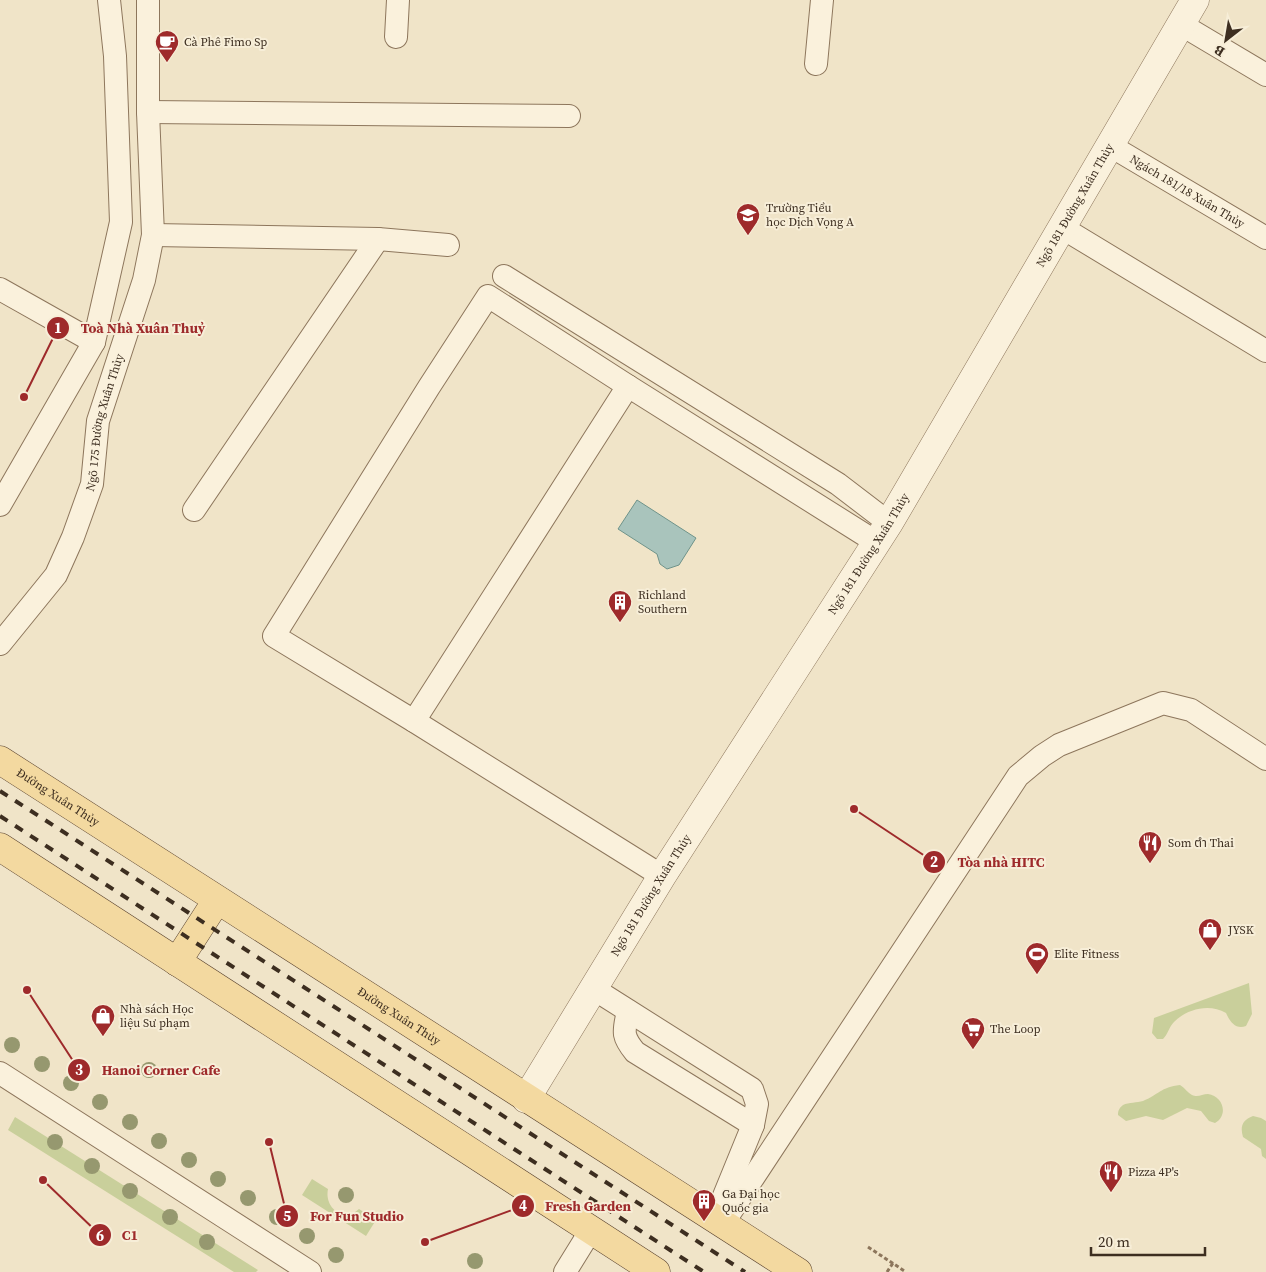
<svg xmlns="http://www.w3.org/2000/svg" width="1266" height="1272" font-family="'Source Serif 4','Noto Sans Thai',serif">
  <rect width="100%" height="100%" fill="#f0e4c8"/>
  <path fill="#c9cf9b" d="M1249 983 1252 1014 1246 1026C1236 1030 1230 1022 1226 1013 1209 1003 1187 1009 1174 1022 1169 1027 1168 1034 1163 1039H1157L1152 1033 1154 1018Z
    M1180 1085C1185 1088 1188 1093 1192 1095 1198 1098 1202 1094 1208 1094 1223 1096 1229 1115 1215 1123L1209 1121 1201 1111 1187 1108 1163 1120 1146 1116 1126 1121 1118 1115C1118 1111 1119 1108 1123 1105 1129 1102 1137 1103 1143 1101 1158 1095 1161 1087 1180 1085Z
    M1253 1116 1261 1118 1266 1121V1159L1262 1156 1261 1149 1243 1137C1240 1127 1242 1120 1253 1116Z
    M15 1117 258 1270 256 1272H234L8 1130Z
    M312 1179 328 1189C324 1208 344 1223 359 1209L376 1220 366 1236 302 1195Z"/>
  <path fill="#a9c4bc" stroke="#6f938a" d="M637 500 696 538 679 565 667 569 660 564 657 554 618 529Z"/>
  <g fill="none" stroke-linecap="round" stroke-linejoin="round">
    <g stroke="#8d765c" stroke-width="24">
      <g id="service">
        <path d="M1182 25 1266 75"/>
        <path d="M396 37 398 0"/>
        <path d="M816 64 822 0"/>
        <path d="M148 112 569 116"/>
        <path id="s1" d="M1109 145 1266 238"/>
        <path d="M1061 227 1266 351"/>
        <path d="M153 235 378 239 448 245"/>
        <path d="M504 276 838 484 889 523"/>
        <path d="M0 289 94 342"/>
        <path d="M0 505 94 342 121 222 115 56 109 0"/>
        <path d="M194 510 378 239"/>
        <path id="s2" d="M0 644 56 575 73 537 92 484 98 421 144 280 153 235 148 112V0"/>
        <path d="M414 721 628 386"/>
        <path d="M662 876 414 721 274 636 429 387 488 296 628 386 876 542"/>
        <path d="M594 989 752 1089 757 1104 753 1125 715 1218"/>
        <path d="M628 1011C624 1031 621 1035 635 1052L753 1125"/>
        <path d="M0 1073 310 1272"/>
        <path d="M722 1225 1018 776 1042 756 1059 745 1163 703 1191 710 1266 759"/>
        <path d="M565 1272 591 1230"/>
      </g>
    </g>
    <g stroke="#8d765c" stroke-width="29">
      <g id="minor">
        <path id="s3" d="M526 1099 662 876 889 523 1195 0"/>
      </g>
    </g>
    <g stroke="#5b4430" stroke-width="29">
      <g id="primary">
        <path id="s4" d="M0 760 798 1272"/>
        <path d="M0 847 656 1272"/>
        <path d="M177 962 217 900"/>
      </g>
    </g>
    <path stroke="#8d765c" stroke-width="3" stroke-dasharray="4 2.5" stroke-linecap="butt" d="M868 1247 906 1272
      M887 1272 893 1263"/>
    <use href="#service" stroke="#faf1dc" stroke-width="22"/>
    <use href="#minor" stroke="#faf1dc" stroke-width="28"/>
    <use href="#primary" stroke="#f3d9a0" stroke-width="28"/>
    <path stroke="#3d2e20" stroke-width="4" stroke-dasharray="9 9" stroke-linecap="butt" d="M0 791 745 1272
      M0 816 704 1272"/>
  </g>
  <g fill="#96986f">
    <circle cx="12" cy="1045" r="8"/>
    <circle cx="42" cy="1064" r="8"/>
    <circle cx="149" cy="1070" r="8"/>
    <circle cx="71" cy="1083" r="8"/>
    <circle cx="100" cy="1102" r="8"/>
    <circle cx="130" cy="1122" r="8"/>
    <circle cx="159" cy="1141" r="8"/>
    <circle cx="55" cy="1142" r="8"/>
    <circle cx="189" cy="1160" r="8"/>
    <circle cx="92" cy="1166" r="8"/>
    <circle cx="218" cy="1179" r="8"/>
    <circle cx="130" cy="1191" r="8"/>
    <circle cx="346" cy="1195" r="8"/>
    <circle cx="248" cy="1198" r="8"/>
    <circle cx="170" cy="1217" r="8"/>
    <circle cx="277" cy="1217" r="8"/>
    <circle cx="307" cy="1236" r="8"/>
    <circle cx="207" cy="1242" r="8"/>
    <circle cx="336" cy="1255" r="8"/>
    <circle cx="475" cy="1261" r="8"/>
  </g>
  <defs>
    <g id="cafe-pin" transform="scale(1.25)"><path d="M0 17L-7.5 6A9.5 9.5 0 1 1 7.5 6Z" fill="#9e2a2b" stroke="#f7eed8"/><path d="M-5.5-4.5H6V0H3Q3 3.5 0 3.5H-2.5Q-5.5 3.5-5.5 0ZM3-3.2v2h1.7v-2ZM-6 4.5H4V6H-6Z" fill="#fff"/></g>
    <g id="school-pin" transform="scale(1.25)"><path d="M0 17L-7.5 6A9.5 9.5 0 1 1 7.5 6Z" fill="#9e2a2b" stroke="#f7eed8"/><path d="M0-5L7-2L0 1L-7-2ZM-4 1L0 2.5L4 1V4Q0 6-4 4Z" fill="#fff"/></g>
    <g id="building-pin" transform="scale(1.25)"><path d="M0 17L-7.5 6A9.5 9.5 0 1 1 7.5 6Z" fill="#9e2a2b" stroke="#f7eed8"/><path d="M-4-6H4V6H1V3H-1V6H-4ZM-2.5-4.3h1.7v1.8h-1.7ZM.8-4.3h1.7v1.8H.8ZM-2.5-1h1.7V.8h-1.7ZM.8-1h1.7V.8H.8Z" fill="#fff"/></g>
    <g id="restaurant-pin" transform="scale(1.25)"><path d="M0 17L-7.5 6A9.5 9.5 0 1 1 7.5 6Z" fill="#9e2a2b" stroke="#f7eed8"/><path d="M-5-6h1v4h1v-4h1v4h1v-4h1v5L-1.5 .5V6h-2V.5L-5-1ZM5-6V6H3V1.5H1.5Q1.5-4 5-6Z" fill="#fff"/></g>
    <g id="shop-pin" transform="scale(1.25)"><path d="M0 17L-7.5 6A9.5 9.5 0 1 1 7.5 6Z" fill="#9e2a2b" stroke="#f7eed8"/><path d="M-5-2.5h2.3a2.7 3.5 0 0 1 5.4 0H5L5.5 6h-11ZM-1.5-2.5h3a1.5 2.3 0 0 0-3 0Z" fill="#fff"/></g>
    <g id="stadium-pin" transform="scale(1.25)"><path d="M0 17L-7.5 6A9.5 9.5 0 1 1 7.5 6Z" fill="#9e2a2b" stroke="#f7eed8"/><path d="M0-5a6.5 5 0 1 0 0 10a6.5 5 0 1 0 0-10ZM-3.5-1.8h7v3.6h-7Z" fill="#fff"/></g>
    <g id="supermarket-pin" transform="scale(1.25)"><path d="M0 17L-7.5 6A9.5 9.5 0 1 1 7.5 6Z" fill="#9e2a2b" stroke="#f7eed8"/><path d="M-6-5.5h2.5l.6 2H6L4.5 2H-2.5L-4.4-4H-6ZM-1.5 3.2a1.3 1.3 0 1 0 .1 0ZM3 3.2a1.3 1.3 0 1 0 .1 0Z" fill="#fff"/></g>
  </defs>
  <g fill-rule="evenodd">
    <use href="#cafe-pin" x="167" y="42"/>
    <use href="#school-pin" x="748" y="215"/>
    <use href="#building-pin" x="620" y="602"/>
    <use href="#restaurant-pin" x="1150" y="843"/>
    <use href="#shop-pin" x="1210" y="930"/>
    <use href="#stadium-pin" x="1037" y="954"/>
    <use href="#shop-pin" x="103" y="1016"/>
    <use href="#supermarket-pin" x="973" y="1029"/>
    <use href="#restaurant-pin" x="1111" y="1172"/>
    <use href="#building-pin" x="704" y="1201"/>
  </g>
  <g text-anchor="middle" stroke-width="4" stroke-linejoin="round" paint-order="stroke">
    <g font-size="12" fill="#3d2e20" stroke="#f7eed8" text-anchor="start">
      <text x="184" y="46">Cà Phê Fimo Sp</text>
      <text x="766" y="212">Trường Tiểu<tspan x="766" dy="14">học Dịch Vọng A</tspan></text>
      <text x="638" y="599">Richland<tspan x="638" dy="14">Southern</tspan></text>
      <text x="1168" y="847">Som ตำ Thai</text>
      <text x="1228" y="934">JYSK</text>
      <text x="1054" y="958">Elite Fitness</text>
      <text x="120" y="1013">Nhà sách Học<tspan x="120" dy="14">liệu Sư phạm</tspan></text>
      <text x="990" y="1033">The Loop</text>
      <text x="1128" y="1176">Pizza 4P's</text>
      <text x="722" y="1198">Ga Đại học<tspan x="722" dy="14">Quốc gia</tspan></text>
    </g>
    <g font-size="12" fill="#3d2e20" stroke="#f7eed8">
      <text dy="4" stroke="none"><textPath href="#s1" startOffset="91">Ngách 181/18 Xuân Thủy</textPath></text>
      <text dy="4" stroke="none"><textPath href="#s3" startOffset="1049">Ngõ 181 Đường Xuân Thủy</textPath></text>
      <text dy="4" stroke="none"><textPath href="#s2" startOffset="250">Ngõ 175 Đường Xuân Thủy</textPath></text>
      <text dy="4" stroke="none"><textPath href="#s3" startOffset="644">Ngõ 181 Đường Xuân Thủy</textPath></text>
      <text dy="4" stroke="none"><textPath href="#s4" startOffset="69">Đường Xuân Thủy</textPath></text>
      <text dy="4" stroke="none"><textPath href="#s3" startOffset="239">Ngõ 181 Đường Xuân Thủy</textPath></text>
      <text dy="4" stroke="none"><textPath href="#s4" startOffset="474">Đường Xuân Thủy</textPath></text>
    </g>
  </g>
  <path fill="none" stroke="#9e2a2b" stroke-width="2" d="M24 397L58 328M854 809L934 862M27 990L79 1070M425 1242L523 1206M269 1142L287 1216M43 1180L100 1235"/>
  <g fill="#9e2a2b" stroke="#f7eed8" stroke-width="2">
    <circle cx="24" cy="397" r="5"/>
    <circle cx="854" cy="809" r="5"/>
    <circle cx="27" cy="990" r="5"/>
    <circle cx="425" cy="1242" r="5"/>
    <circle cx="269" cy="1142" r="5"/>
    <circle cx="43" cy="1180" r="5"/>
    <circle cx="58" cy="328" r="12"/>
    <circle cx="934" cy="862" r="12"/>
    <circle cx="79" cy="1070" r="12"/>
    <circle cx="523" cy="1206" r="12"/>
    <circle cx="287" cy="1216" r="12"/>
    <circle cx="100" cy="1235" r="12"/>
  </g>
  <g font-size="15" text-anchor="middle" font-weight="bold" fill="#fff">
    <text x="58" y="333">1</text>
    <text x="934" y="867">2</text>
    <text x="79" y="1075">3</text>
    <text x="523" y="1211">4</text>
    <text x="287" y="1221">5</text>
    <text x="100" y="1241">6</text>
  </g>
  <g font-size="14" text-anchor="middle" font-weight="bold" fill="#9e2a2b" stroke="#f7eed8" stroke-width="4" stroke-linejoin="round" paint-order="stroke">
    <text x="143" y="333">Toà Nhà Xuân Thuỷ</text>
    <text x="1001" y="867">Tòa nhà HITC</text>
    <text x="161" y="1075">Hanoi Corner Cafe</text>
    <text x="588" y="1211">Fresh Garden</text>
    <text x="357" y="1221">For Fun Studio</text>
    <text x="130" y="1240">C1</text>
  </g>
  <g transform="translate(1226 40) rotate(211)" stroke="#f7eed8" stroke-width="4" paint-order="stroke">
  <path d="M0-4L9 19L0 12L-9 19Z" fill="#3d2e20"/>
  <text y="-8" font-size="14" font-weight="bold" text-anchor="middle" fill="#3d2e20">B</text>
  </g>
  <path d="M1091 1247v8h114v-8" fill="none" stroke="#3d2e20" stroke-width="2.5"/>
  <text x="1098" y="1247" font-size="15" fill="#3d2e20" stroke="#f7eed8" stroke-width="4" paint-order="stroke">20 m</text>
</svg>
